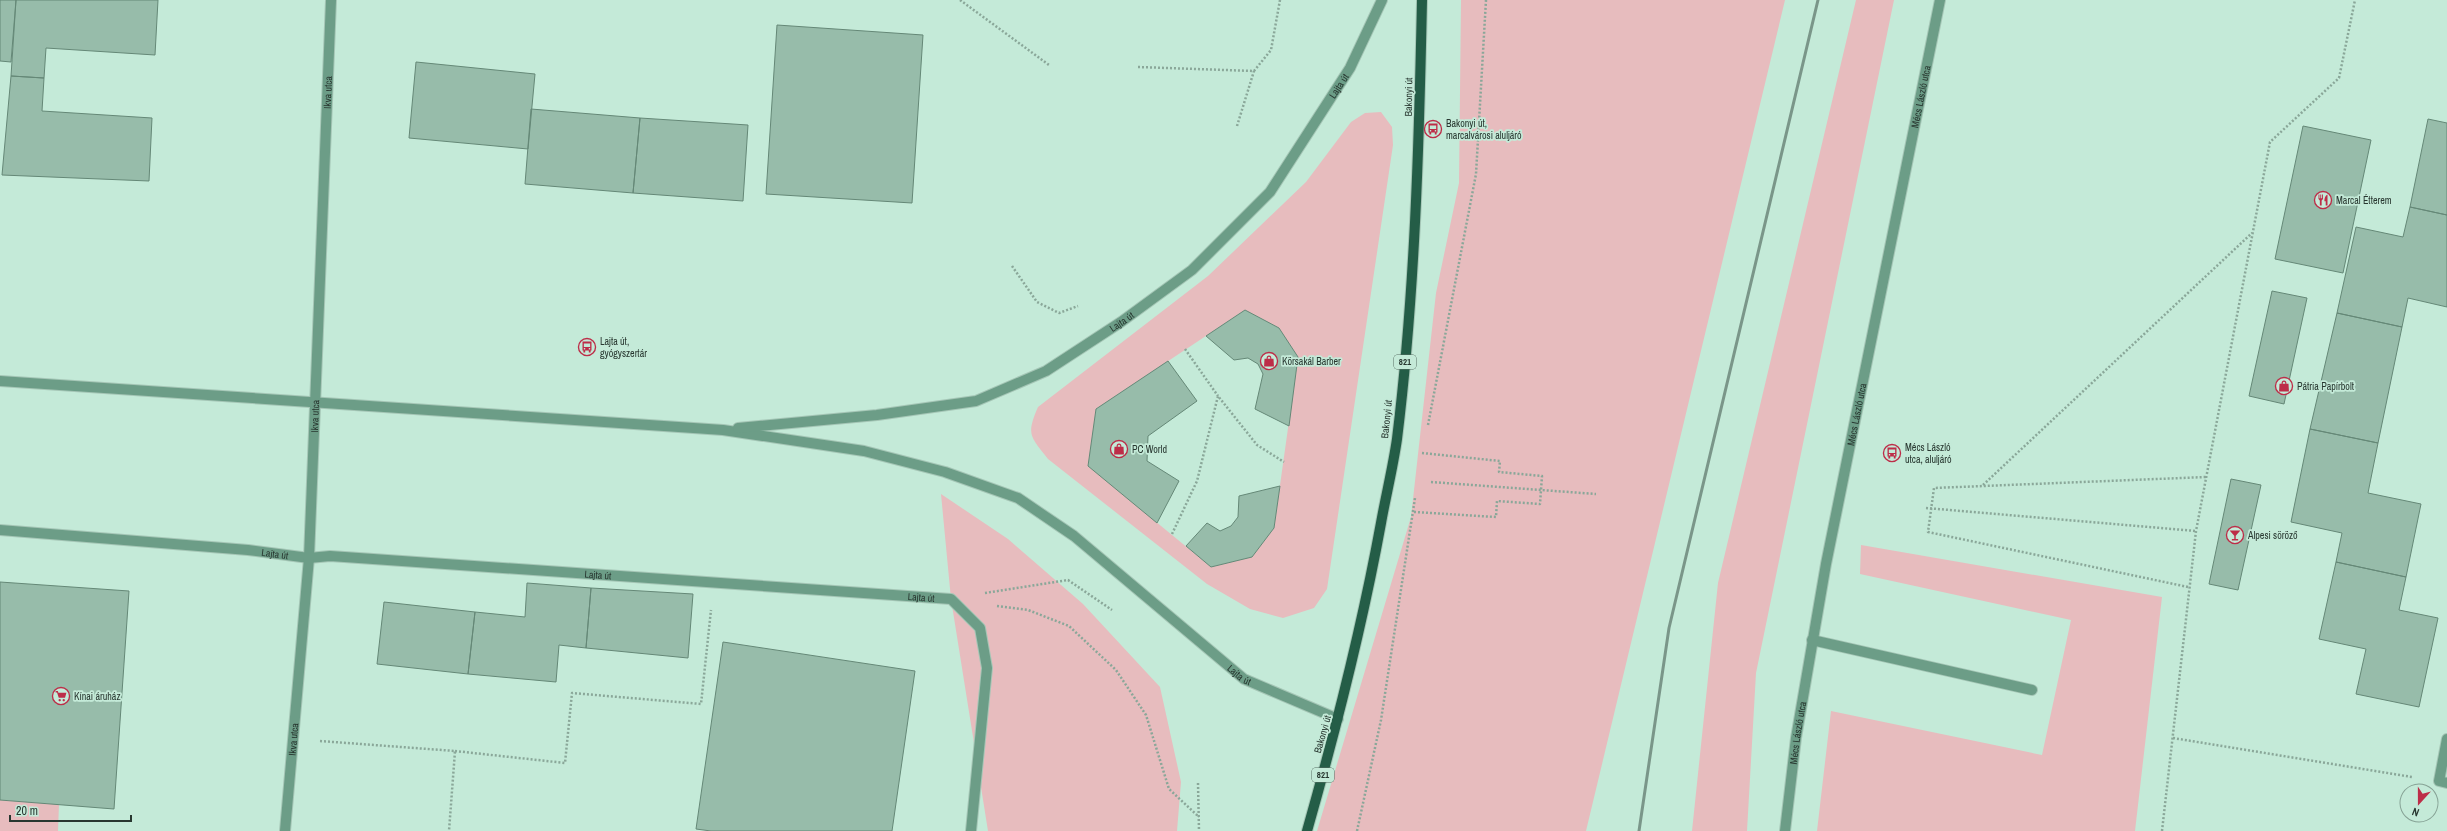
<svg xmlns="http://www.w3.org/2000/svg" width="2447" height="831" font-family="'Archivo Narrow',sans-serif">
  <rect width="100%" height="100%" fill="#c4ead8"/>
  <path fill="#e7bcbe" fill-rule="evenodd" d="M1461 0H1785L1586 831H1317L1411 517 1436 293 1459 183Z
    M1856 0H1894L1756 673 1747 831H1692L1718 583Z
    M1381 112 1392 127 1393 145 1327 589 1314 608 1283 618 1250 609 1207 584 1048 459C1030 436 1026 435 1038 407L1208 276 1306 182 1351 122 1365 113ZM1245 310 1279 328 1298 357 1274 528 1252 557 1211 567 1088 466 1096 409Z
    M941 494 1008 539 1083 604 1160 687 1181 782 1177 831H988L951 599Z
    M1861 545 2162 597 2135 831H1817L1831 711 2042 755 2071 620 1860 574Z
    M0 800 59 804 58 831H0Z"/>
  <path fill="#97bcaa" stroke="#658877" d="M0 0H16L11 62 0 61Z
    M16 0H158L155 55 46 48 44 78 11 76Z
    M777 25 923 35 912 203 766 194Z
    M416 62 535 74 528 149 409 138Z
    M11 76 44 78 42 111 152 118 149 181 2 175Z
    M531 109 640 118 633 193 525 184Z
    M640 118 748 125 743 201 633 193Z
    M2428 119 2447 123V215L2410 207Z
    M2303 126 2371 140 2343 273 2275 259Z
    M2410 207 2447 215V307L2408 298 2402 327 2337 313 2356 227 2403 237Z
    M2272 291 2307 298 2284 404 2249 396Z
    M1245 310 1279 328 1298 357 1289 426 1255 409 1263 374 1258 364 1248 358 1234 360 1206 336Z
    M2337 313 2402 327 2378 443 2310 429Z
    M1168 361 1197 401 1148 436 1147 461 1179 481 1157 523 1088 466 1096 409Z
    M2310 429 2378 443 2368 493 2421 504 2406 577 2336 562 2342 533 2291 522Z
    M2231 479 2261 485 2238 590 2209 584Z
    M1280 486 1274 528 1252 557 1211 567 1186 546 1207 523 1220 531 1231 526 1238 517 1239 496Z
    M2336 562 2406 577 2399 610 2438 618 2419 707 2356 694 2366 649 2319 639Z
    M0 582 129 591 114 809 0 800Z
    M527 583 591 588 586 648 559 645 556 682 468 674 475 612 525 617Z
    M591 588 693 594 688 658 586 648Z
    M384 602 475 612 468 674 377 664Z
    M723 642 915 671 892 831H711L696 829Z"/>
  <g fill="none" stroke-linecap="round" stroke-linejoin="round">
    <g stroke="#a5c6b6" stroke-width="12">
      <g id="minor">
        <path id="s1" d="M0 381 723 430 864 451 945 472 1018 498 1074 536 1244 679 1338 719"/>
        <path id="s2" d="M738 428 877 415 976 401 1046 371 1121 322 1192 270 1270 192 1350 68 1382 0"/>
        <path id="s3" d="M0 530 248 550 309 558 330 556 951 599 980 628 987 668 971 831"/>
        <path d="M1812 640 2032 690"/>
        <path d="M2447 739 2439 781 2447 783"/>
        <path id="s4" d="M285 831 309 558 331 0"/>
        <path id="s5" d="M1785 831 1796 738 1826 564 1940 0"/>
      </g>
    </g>
    <g stroke="#a5c6b6" stroke-width="12">
      <path id="major" d="M1307 831C1336 729 1362 627 1381 523 1386 495 1393 467 1397 439 1415 293 1419 147 1422 0"/>
    </g>
    <path stroke="#8aa799" stroke-width="2.5" stroke-dasharray="2 2" stroke-linecap="butt" d="M960 0 1049 65
      M1138 67 1254 71 1271 50 1280 0
      M1237 126 1254 71
      M1012 266 1037 302 1059 313 1078 306
      M1185 349 1218 396
      M1428 425 1476 174 1486 0
      M1431 482 1596 494
      M1983 485 2252 233
      M1926 508 2196 531
      M1414 512 1496 517 1497 501 1540 504 1542 476 1499 472 1500 461 1422 453
      M1172 534 1197 481 1218 396 1257 445 1284 462
      M2188 587 1928 532 1934 488 2206 477
      M985 593 1068 580 1112 610
      M997 606 1028 610 1069 626 1116 670 1146 715 1169 789 1199 817
      M2173 738 2412 777
      M320 741 455 751 449 831
      M455 751 565 763 572 693 701 704 711 610
      M1198 783 1199 831
      M1357 831 1381 720 1415 498
      M2162 831 2196 531 2270 142 2339 78 2355 0"/>
    <use href="#minor" stroke="#6c9d87" stroke-width="10"/>
    <use href="#major" stroke="#245d47" stroke-width="10"/>
    <path stroke="#7a9689" stroke-width="3" d="M1639 831 1669 628 1818 0"/>
  </g>
  <defs>
    <g id="bus-ring" transform="scale(0.9)"><circle r="9.5" fill="#c4ead8" stroke="#bd2d48" stroke-width="1.5"/><path d="M-5-6H5V4H4V6H2V4H-2V6H-4V4H-5ZM-3.5-4V0h7V-4ZM-3.5 1.2v1.5H-2V1.2ZM2 1.2v1.5H3.5V1.2Z" fill="#bd2d48"/></g>
    <g id="restaurant-ring" transform="scale(0.9)"><circle r="9.5" fill="#c4ead8" stroke="#bd2d48" stroke-width="1.5"/><path d="M-5-6h1v4h1v-4h1v4h1v-4h1v5L-1.5 .5V6h-2V.5L-5-1ZM5-6V6H3V1.5H1.5Q1.5-4 5-6Z" fill="#bd2d48"/></g>
    <g id="shop-ring" transform="scale(0.9)"><circle r="9.5" fill="#c4ead8" stroke="#bd2d48" stroke-width="1.5"/><path d="M-5-2.5h2.3a2.7 3.5 0 0 1 5.4 0H5L5.5 6h-11ZM-1.5-2.5h3a1.5 2.3 0 0 0-3 0Z" fill="#bd2d48"/></g>
    <g id="bar-ring" transform="scale(0.9)"><circle r="9.5" fill="#c4ead8" stroke="#bd2d48" stroke-width="1.5"/><path d="M-6-5H6L.8 .8V4.5H3.5V6h-7V4.5H-.8V.8Z" fill="#bd2d48"/></g>
    <g id="supermarket-ring" transform="scale(0.9)"><circle r="9.5" fill="#c4ead8" stroke="#bd2d48" stroke-width="1.5"/><path d="M-6-5.5h2.5l.6 2H6L4.5 2H-2.5L-4.4-4H-6ZM-1.5 3.2a1.3 1.3 0 1 0 .1 0ZM3 3.2a1.3 1.3 0 1 0 .1 0Z" fill="#bd2d48"/></g>
  </defs>
  <g fill-rule="evenodd">
    <use href="#bus-ring" x="1433" y="129"/>
    <use href="#restaurant-ring" x="2323" y="200"/>
    <use href="#bus-ring" x="587" y="347"/>
    <use href="#shop-ring" x="1269" y="361"/>
    <use href="#shop-ring" x="2284" y="386"/>
    <use href="#shop-ring" x="1119" y="449"/>
    <use href="#bus-ring" x="1892" y="453"/>
    <use href="#bar-ring" x="2235" y="535"/>
    <use href="#supermarket-ring" x="61" y="696"/>
  </g>
  <g text-anchor="middle" stroke-width="3.5" stroke-linejoin="round" paint-order="stroke">
    <g fill="#c4ead8" stroke="#576d62" stroke-width="1">
      <rect x="1394" y="355" width="22" height="14" rx="3"/>
      <rect x="1312" y="768" width="22" height="14" rx="3"/>
    </g>
    <g font-size="9" font-weight="bold" fill="#283730">
      <text x="1405" y="365">821</text>
      <text x="1323" y="778">821</text>
    </g>
    <g font-size="10" fill="#283730" stroke="#c4ead8">
      <text dy="4" stroke="none"><textPath href="#s2" startOffset="730">Lajta út</textPath></text>
      <text dy="4" stroke="none"><textPath href="#s4" startOffset="740">Ikva utca</textPath></text>
      <text transform="translate(1408 97) rotate(-89)" y="4">Bakonyi út</text>
      <text dy="4" stroke="none"><textPath href="#s5" startOffset="747">Mécs László utca</textPath></text>
      <text dy="4" stroke="none"><textPath href="#s2" startOffset="406">Lajta út</textPath></text>
      <text dy="4" stroke="none"><textPath href="#s5" startOffset="423">Mécs László utca</textPath></text>
      <text dy="4" stroke="none"><textPath href="#s4" startOffset="416">Ikva utca</textPath></text>
      <text transform="translate(1386 419) rotate(-84)" y="4">Bakonyi út</text>
      <text dy="4" stroke="none"><textPath href="#s3" startOffset="276">Lajta út</textPath></text>
      <text dy="4" stroke="none"><textPath href="#s3" startOffset="600">Lajta út</textPath></text>
      <text dy="4" stroke="none"><textPath href="#s3" startOffset="924">Lajta út</textPath></text>
      <text dy="4" stroke="none"><textPath href="#s1" startOffset="1312">Lajta út</textPath></text>
      <text dy="4" stroke="none"><textPath href="#s5" startOffset="99">Mécs László utca</textPath></text>
      <text transform="translate(1322 734) rotate(-74)" y="4">Bakonyi út</text>
      <text dy="4" stroke="none"><textPath href="#s4" startOffset="92">Ikva utca</textPath></text>
    </g>
    <g font-size="10" fill="#283730" stroke="#c4ead8" text-anchor="start">
      <text x="1446" y="127">Bakonyi út,<tspan x="1446" dy="12">marcalvárosi aluljáró</tspan></text>
      <text x="2336" y="204">Marcal Étterem</text>
      <text x="600" y="345">Lajta út,<tspan x="600" dy="12">gyógyszertár</tspan></text>
      <text x="1282" y="365">Körsakál Barber</text>
      <text x="2297" y="390">Pátria Papírbolt</text>
      <text x="1905" y="451">Mécs László<tspan x="1905" dy="12">utca, aluljáró</tspan></text>
      <text x="1132" y="453">PC World</text>
      <text x="2248" y="539">Alpesi söröző</text>
      <text x="74" y="700">Kínai áruház</text>
    </g>
  </g>
  <g transform="translate(2419 803) rotate(201)"><circle r="19" fill="#c4ead8" stroke="#86a295"/>
  <path d="M0-3L7 15L0 10L-7 15Z" fill="#bd2d48"/>
  <text y="-6" font-size="11" font-weight="bold" text-anchor="middle" fill="#283730">N</text>
  </g>
  <path d="M10 815v6h121v-6" fill="none" stroke="#283730" stroke-width="2"/>
  <text x="16" y="815" font-size="12" fill="#283730" stroke="#c4ead8" stroke-width="3" paint-order="stroke">20 m</text>
</svg>
